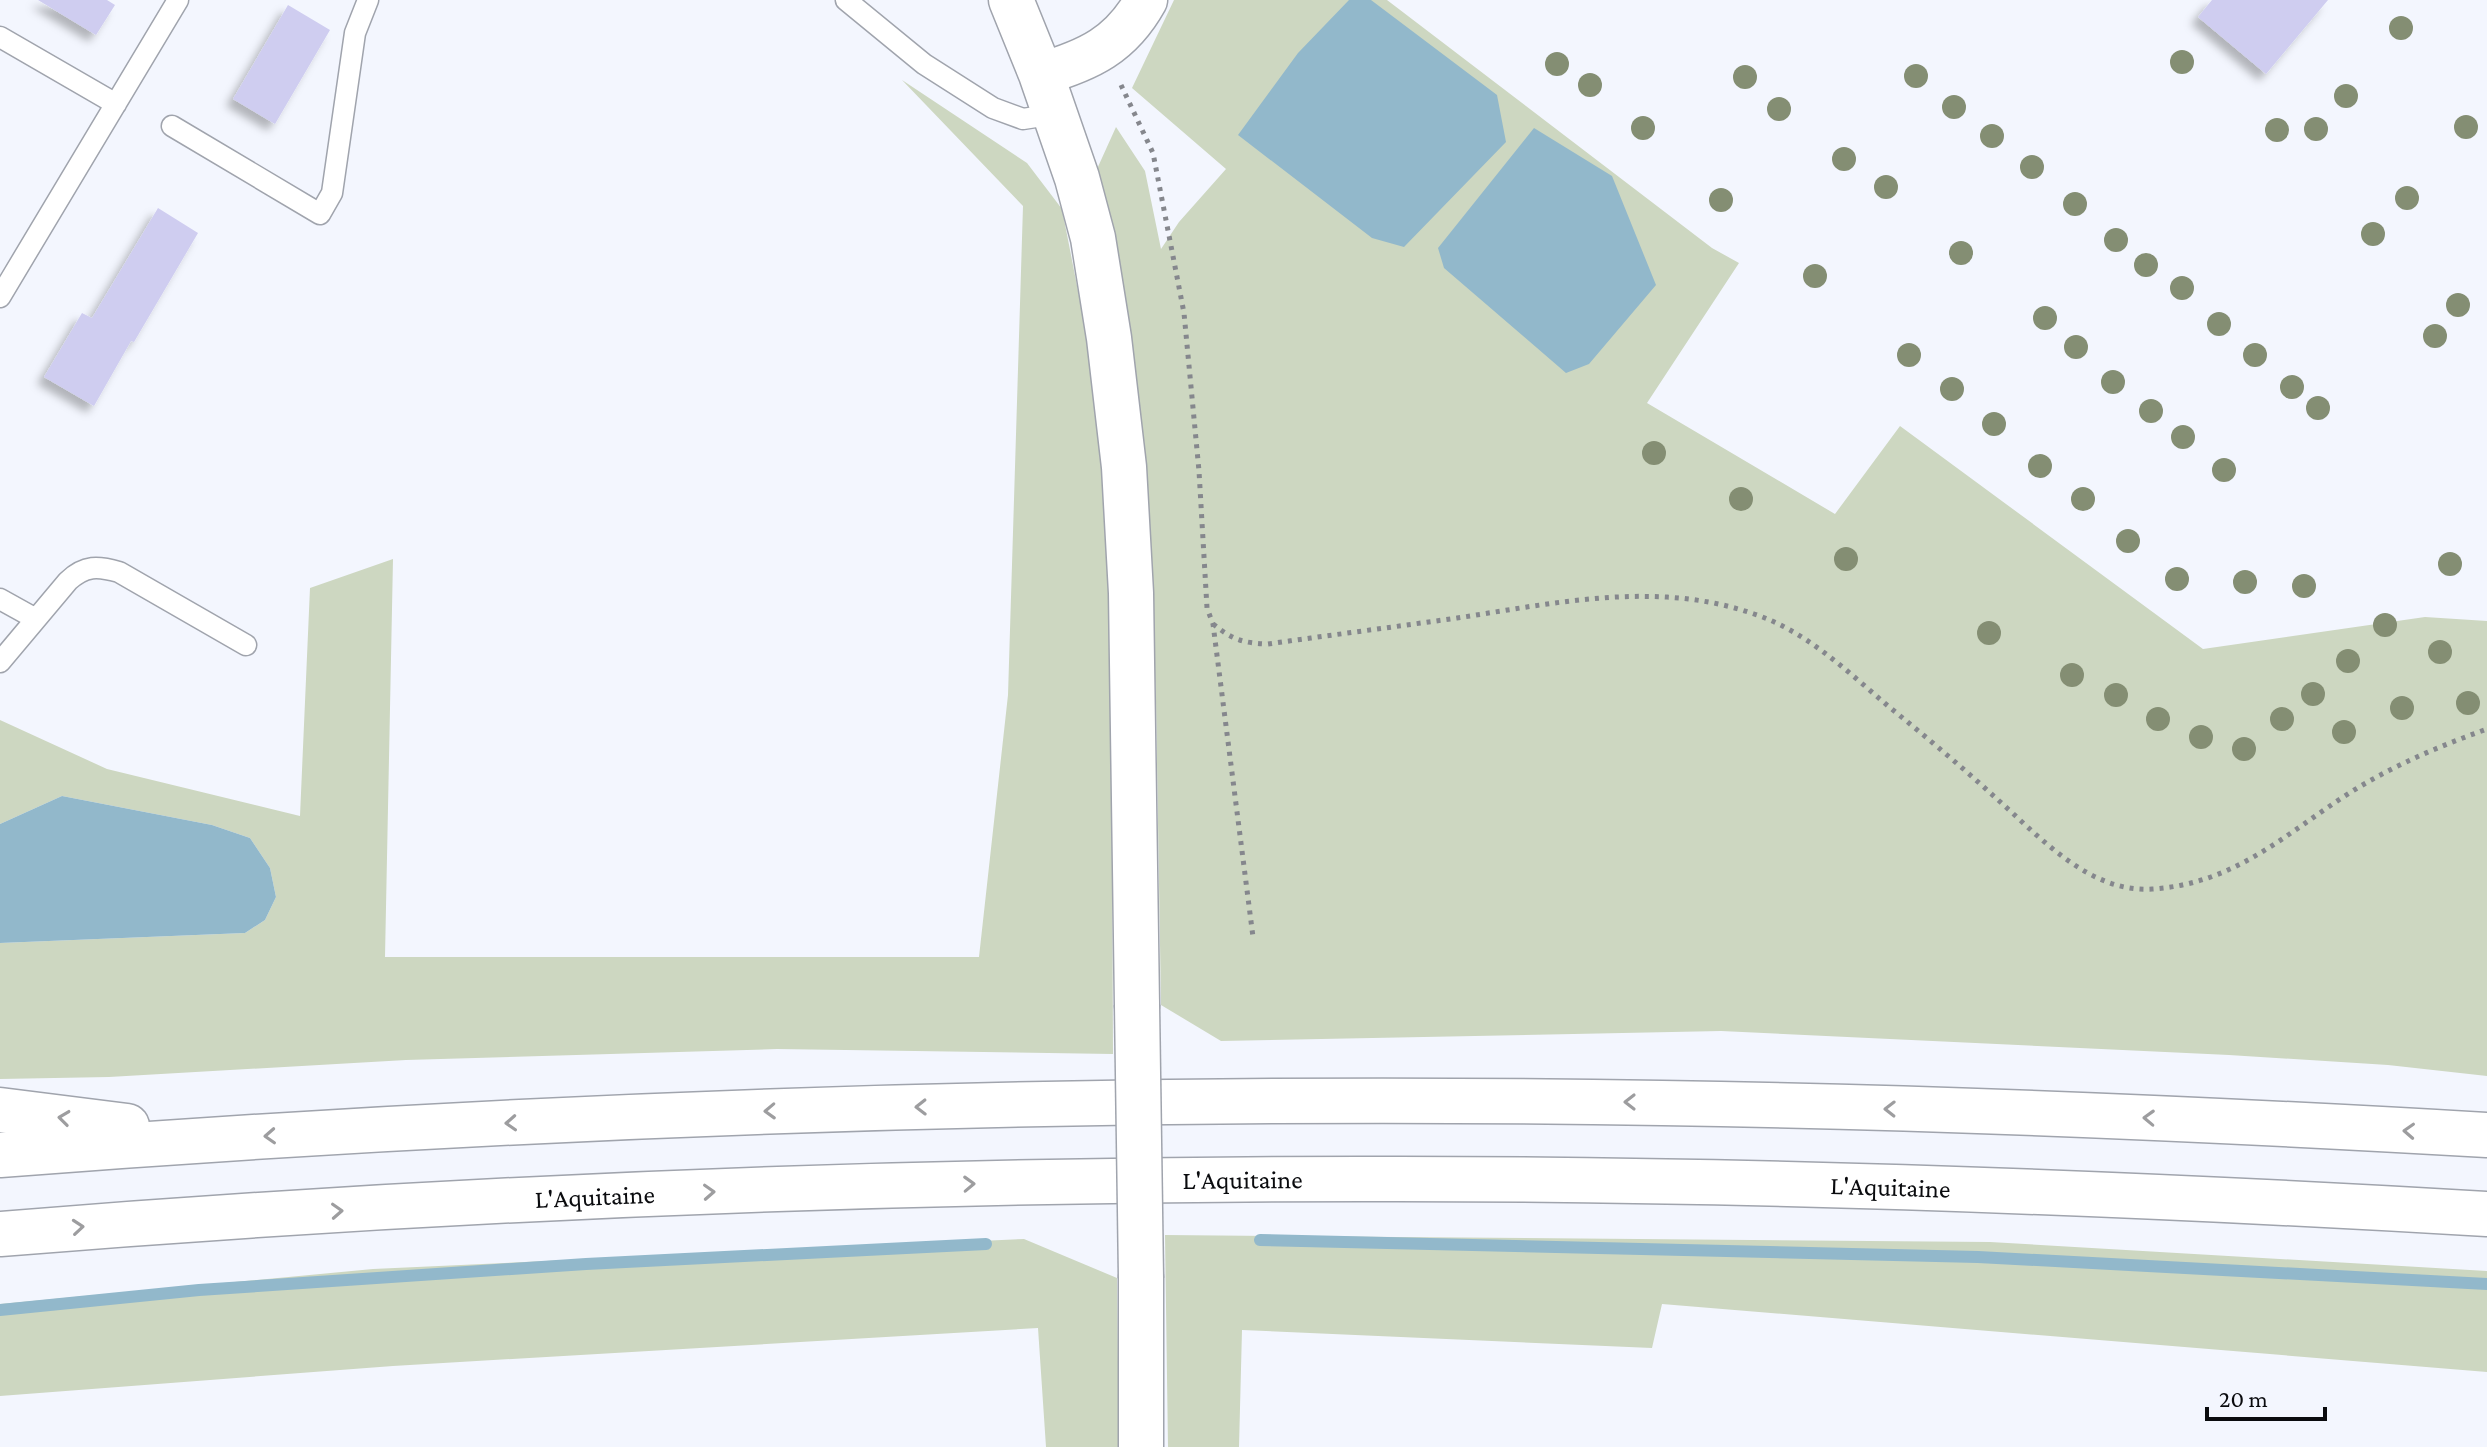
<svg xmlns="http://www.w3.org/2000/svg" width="2487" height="1447" font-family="'Crimson Pro',serif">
  <defs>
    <filter id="shadow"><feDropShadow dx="-7" dy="7" stdDeviation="4" flood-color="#0004"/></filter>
  </defs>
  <rect width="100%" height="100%" fill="#f3f6fe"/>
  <path fill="#cdd7c1" d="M1174 0H1387L1712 248 1739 263 1647 403 1835 514 1900 426 2203 649 2425 617 2487 621V1076L2388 1065 2229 1055 1721 1031 1221 1041 1161 1005 1156 701 1144 440 1125 305 1097 169 1116 127 1145 171 1161 249 1179 222 1226 169 1132 88Z
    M902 80 1027 163 1062 209 1095 378 1111 559 1113 1054 777 1049 406 1060 109 1077 0 1079V943L245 933 265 920 276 897 270 868 250 838 212 825 62 796 0 824V720L107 769 300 816 310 588 393 559 385 957H979L1008 695 1023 206Z
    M1165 1235 1990 1242 2487 1271V1372L1662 1304 1652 1348 1242 1330 1239 1447H1168Z
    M1024 1239 1117 1278 1119 1447H1046L1038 1328 393 1366 0 1396V1304L373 1269Z"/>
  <path fill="#92b8cb" d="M1349 0H1371L1497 95 1506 142 1404 247 1372 238 1238 135 1298 53Z
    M1534 128 1612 176 1656 285 1589 364 1566 373 1444 268 1438 248Z
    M62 796 212 825 250 838 270 868 276 897 265 920 245 933 0 943V824Z"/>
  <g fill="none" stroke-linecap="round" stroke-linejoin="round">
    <path stroke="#92b8cb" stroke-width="12" d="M1260 1240 1978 1257 2487 1284
      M0 1310 199 1290 586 1264 986 1244"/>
  </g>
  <path fill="#cfcdf0" filter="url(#shadow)" d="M38 0H107L115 5 96 35Z
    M2212 0H2328L2266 74 2198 17Z
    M288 5 330 30 275 124 233 99Z
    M158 208 198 233 134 342 131 341 94 406 44 377 82 313 92 318Z"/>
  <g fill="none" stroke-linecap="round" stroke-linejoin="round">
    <g stroke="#a0a4ad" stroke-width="23">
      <path id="lane" d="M846 0 924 64 993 108 1023 119 1055 114
        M0 37 116 104
        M172 126 320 214 332 193 355 33 368 0
        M0 297 178 0
        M0 599 36 619
        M0 662 68 581C85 565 98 566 119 572L246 645"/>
    </g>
    <g stroke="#a0a4ad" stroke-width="45">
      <path id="street" d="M1041 74C1089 60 1121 45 1146 0"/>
    </g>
    <g stroke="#a0a4ad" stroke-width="47">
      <path id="secondary" d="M1011 0 1041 74 1077 178 1093 238 1109 338 1124 467 1131 593 1137 1005
        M1141 1278V1447"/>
    </g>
    <g stroke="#a0a4ad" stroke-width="47">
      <g id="highway">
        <path d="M0 1110 127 1126"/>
        <path d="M0 1155C553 1112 1108 1094 1662 1103 1937 1107 2212 1119 2487 1135"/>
        <path id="s1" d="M0 1234C453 1197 908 1179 1362 1179 1737 1178 2112 1192 2487 1214"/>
      </g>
    </g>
    <path stroke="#85878d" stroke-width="5" stroke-dasharray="4 6" stroke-linecap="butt" d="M1121 85 1153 153 1184 313 1199 471 1207 608 1213 624 1253 937
      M1213 624C1233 640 1243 643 1268 644 1331 635 1394 627 1457 618 1556 603 1657 580 1754 614 1806 631 1847 671 1888 706 1925 736 1962 767 1997 799 2040 837 2089 893 2152 889 2235 884 2285 834 2351 792 2394 765 2440 746 2487 729"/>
    <use href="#lane" stroke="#fff" stroke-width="20"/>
    <use href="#street" stroke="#fff" stroke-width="42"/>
    <use href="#secondary" stroke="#fff" stroke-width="44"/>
    <use href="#highway" stroke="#fff" stroke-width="44"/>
    <g stroke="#a0a4ad" stroke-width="47" stroke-linecap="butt">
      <path id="secondary-bridge" d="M1137 1005 1141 1278"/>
    </g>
    <use href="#secondary-bridge" stroke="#fff" stroke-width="44"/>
  </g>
  <g fill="#848e73">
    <circle cx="2401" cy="28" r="12"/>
    <circle cx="2182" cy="62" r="12"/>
    <circle cx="1557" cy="64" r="12"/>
    <circle cx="1916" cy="76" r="12"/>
    <circle cx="1745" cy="77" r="12"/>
    <circle cx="1590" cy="85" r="12"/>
    <circle cx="2346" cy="96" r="12"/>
    <circle cx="1954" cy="107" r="12"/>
    <circle cx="1779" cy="109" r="12"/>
    <circle cx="2466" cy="127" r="12"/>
    <circle cx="1643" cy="128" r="12"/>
    <circle cx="2316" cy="129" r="12"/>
    <circle cx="2277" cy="130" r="12"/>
    <circle cx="1992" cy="136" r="12"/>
    <circle cx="1844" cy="159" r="12"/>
    <circle cx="2032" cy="167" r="12"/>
    <circle cx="1886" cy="187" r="12"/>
    <circle cx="2407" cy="198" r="12"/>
    <circle cx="1721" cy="200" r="12"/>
    <circle cx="2075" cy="204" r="12"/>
    <circle cx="2373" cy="234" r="12"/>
    <circle cx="2116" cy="240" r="12"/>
    <circle cx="1961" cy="253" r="12"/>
    <circle cx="2146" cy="265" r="12"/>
    <circle cx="1815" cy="276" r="12"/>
    <circle cx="2182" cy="288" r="12"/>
    <circle cx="2458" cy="305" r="12"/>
    <circle cx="2045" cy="318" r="12"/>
    <circle cx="2219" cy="324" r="12"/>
    <circle cx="2435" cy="336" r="12"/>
    <circle cx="2076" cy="347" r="12"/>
    <circle cx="1909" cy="355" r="12"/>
    <circle cx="2255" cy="355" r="12"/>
    <circle cx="2113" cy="382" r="12"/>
    <circle cx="2292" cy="387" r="12"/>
    <circle cx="1952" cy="389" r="12"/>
    <circle cx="2318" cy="408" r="12"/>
    <circle cx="2151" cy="411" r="12"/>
    <circle cx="1994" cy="424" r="12"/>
    <circle cx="2183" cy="437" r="12"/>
    <circle cx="1654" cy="453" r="12"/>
    <circle cx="2040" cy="466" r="12"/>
    <circle cx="2224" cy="470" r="12"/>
    <circle cx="1741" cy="499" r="12"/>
    <circle cx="2083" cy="499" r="12"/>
    <circle cx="2128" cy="541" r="12"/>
    <circle cx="1846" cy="559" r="12"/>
    <circle cx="2450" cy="564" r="12"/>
    <circle cx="2177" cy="579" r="12"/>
    <circle cx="2245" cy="582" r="12"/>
    <circle cx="2304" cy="586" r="12"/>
    <circle cx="2385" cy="625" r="12"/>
    <circle cx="1989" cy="633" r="12"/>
    <circle cx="2440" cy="652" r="12"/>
    <circle cx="2348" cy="661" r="12"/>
    <circle cx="2072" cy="675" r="12"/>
    <circle cx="2313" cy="694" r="12"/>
    <circle cx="2116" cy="695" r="12"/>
    <circle cx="2468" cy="703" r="12"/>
    <circle cx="2402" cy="708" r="12"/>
    <circle cx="2158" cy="719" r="12"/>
    <circle cx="2282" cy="719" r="12"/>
    <circle cx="2344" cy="732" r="12"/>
    <circle cx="2201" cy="737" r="12"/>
    <circle cx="2244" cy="749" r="12"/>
  </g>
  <defs><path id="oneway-chevron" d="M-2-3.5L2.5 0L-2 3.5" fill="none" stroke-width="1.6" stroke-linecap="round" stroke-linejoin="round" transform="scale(2)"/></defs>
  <g stroke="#9d9d9f">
    <use href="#oneway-chevron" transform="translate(1630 1102) rotate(-180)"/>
    <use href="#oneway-chevron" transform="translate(921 1107) rotate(179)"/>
    <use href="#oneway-chevron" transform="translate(1890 1109) rotate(-179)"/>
    <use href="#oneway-chevron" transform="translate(770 1111) rotate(178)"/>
    <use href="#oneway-chevron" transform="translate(64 1118) rotate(-173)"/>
    <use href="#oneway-chevron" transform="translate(2149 1118) rotate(-178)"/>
    <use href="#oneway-chevron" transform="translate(511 1123) rotate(177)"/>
    <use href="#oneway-chevron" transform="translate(2409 1131) rotate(-177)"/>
    <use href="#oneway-chevron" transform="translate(270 1136) rotate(177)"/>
    <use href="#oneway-chevron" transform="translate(969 1184) rotate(-2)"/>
    <use href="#oneway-chevron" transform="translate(709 1192) rotate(-3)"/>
    <use href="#oneway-chevron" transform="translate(337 1211) rotate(-3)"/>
    <use href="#oneway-chevron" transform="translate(78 1227) rotate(-5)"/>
  </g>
  <g text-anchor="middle" stroke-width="8" stroke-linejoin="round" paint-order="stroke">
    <g font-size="26" fill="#0a0b0e" stroke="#f3f6fe">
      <text dy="9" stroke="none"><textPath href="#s1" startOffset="1244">L'Aquitaine</textPath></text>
      <text dy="9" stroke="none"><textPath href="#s1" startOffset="1892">L'Aquitaine</textPath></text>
      <text dy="9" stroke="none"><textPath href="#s1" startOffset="596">L'Aquitaine</textPath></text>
    </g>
  </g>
  <path d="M2207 1407v12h118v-12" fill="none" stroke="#0a0b0e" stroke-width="4"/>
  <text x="2219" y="1407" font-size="24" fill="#0a0b0e" stroke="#f3f6fe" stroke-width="6" paint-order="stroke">20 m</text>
</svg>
